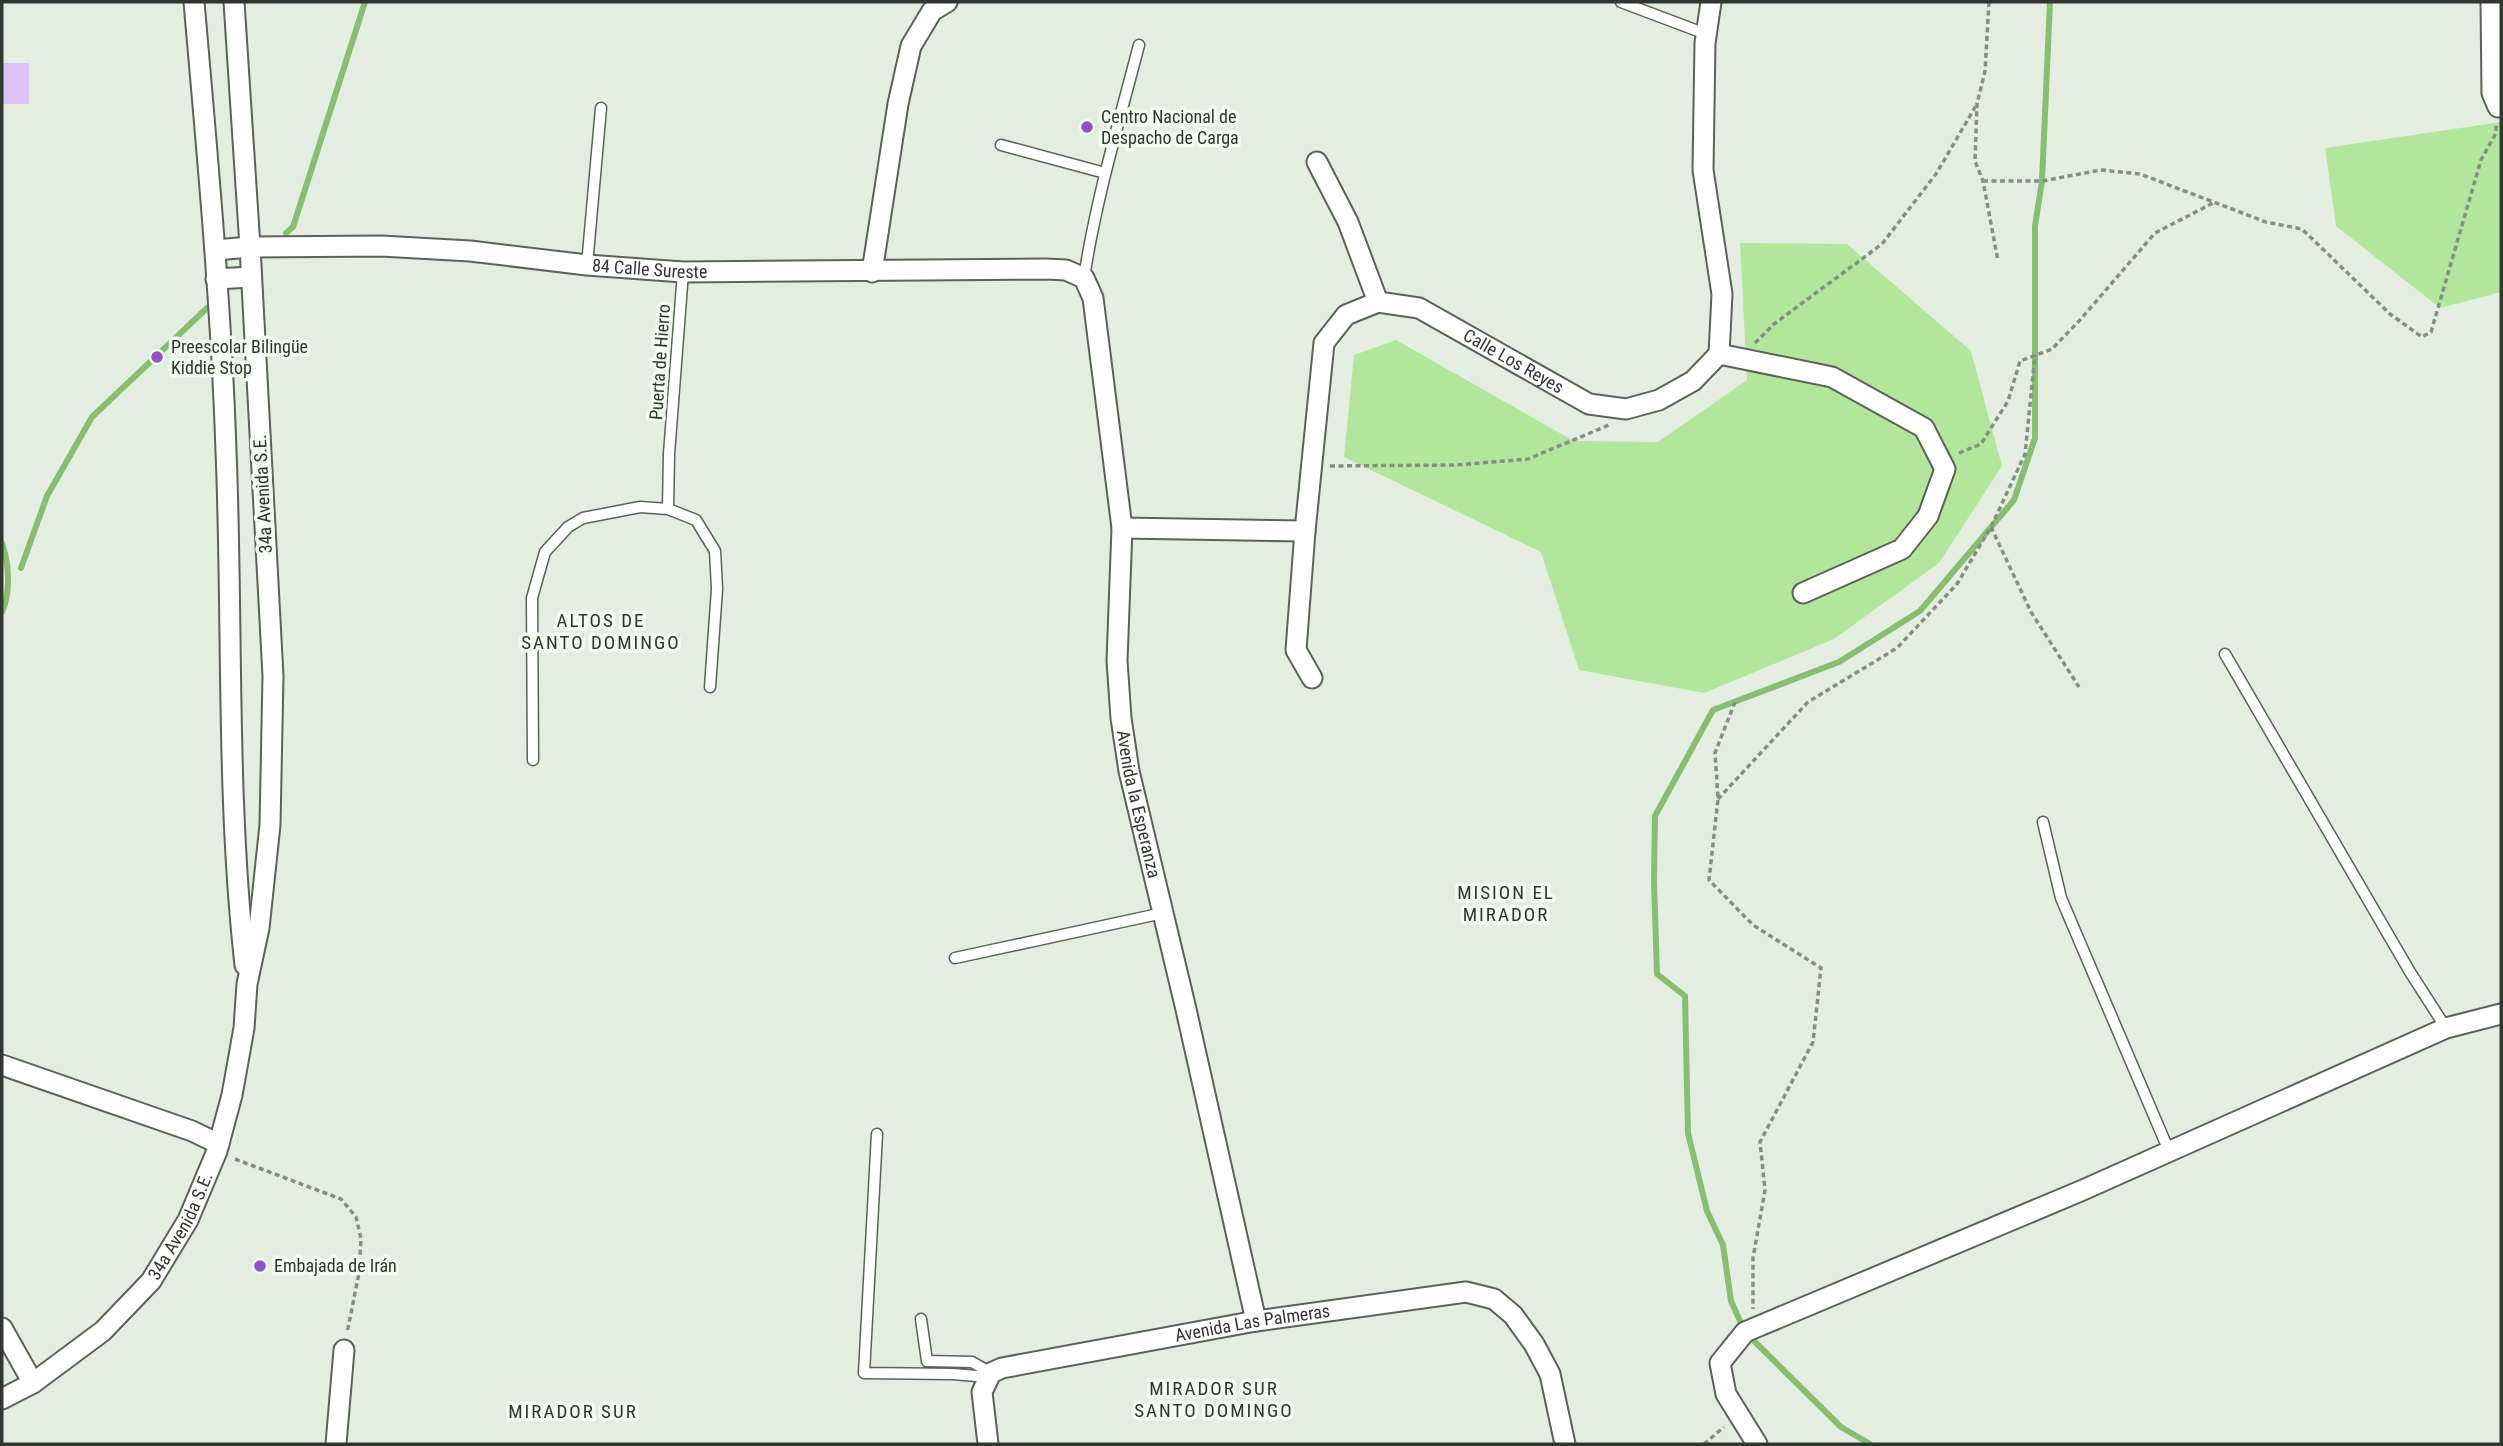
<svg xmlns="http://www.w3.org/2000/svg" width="2503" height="1446" font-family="'Roboto Condensed',sans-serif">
  <rect width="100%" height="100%" fill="#e4eee0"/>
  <path fill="#b3e69d" d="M2501 122V292L2440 308 2336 226 2325 148Z
    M1740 243 1847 244 1971 351 2002 466 1939 563 1834 639 1704 693 1579 670 1541 552 1344 457 1354 355 1396 340 1574 441 1658 442 1747 380Z"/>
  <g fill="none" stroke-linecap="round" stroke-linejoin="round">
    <path stroke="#89be72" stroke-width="6" d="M286 233 293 227 365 2
      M2 543C9 563 11 593 2 612
      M21 568 47 496 92 417 207 308
      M1870 1444 1841 1427 1745 1332 1731 1301 1723 1245 1707 1211 1688 1133 1685 996 1657 974 1654 881 1655 816 1713 710 1839 662 1920 611 2014 500 2035 438V226L2042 181 2050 2"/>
  </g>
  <path fill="#dbc4f5" d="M2 63H29V104H2Z"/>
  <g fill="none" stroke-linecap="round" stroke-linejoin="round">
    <g stroke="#5b6357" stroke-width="13">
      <path id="lane" d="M1621 2 1706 34
        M1001 145 1105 173
        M587 265 601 108
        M1084 278C1096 199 1119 122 1139 45
        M668 509 669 454 683 272
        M2225 654 2410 972 2446 1028
        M533 760 532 598 545 552 568 527 583 518 640 507 668 509 696 520 715 551 717 589 710 687
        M2043 822 2061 898 2169 1151
        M955 958 1163 913
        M877 1134 864 1373 953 1374 988 1377
        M921 1319 927 1361 972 1362 991 1373"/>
    </g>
    <g stroke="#5b6357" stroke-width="23">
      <g id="street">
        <path d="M194 2C207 151 221 301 226 451 233 623 226 795 245 965"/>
        <path d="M2491 2 2492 93 2498 107 2501 106"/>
        <path d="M1317 162 1348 222 1378 302"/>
        <path id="s1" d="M215 250 250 247 381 246 470 251 587 265 683 272 1046 269 1066 270 1084 278 1093 298 1122 528 1117 661 1121 718 1129 771 1185 1005 1256 1321"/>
        <path d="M872 272 898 104 911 46 932 11 947 2"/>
        <path d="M216 279 251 277"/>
        <path d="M1719 354 1832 377 1924 428 1945 469 1928 516 1902 549 1803 593"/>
        <path id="s2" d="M1122 528 1305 531 1324 343 1346 315 1378 302 1419 308 1589 404 1626 409 1659 400 1693 381 1719 354 1722 294 1703 170 1705 43 1711 2"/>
        <path d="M1305 531 1296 650 1312 678"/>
        <path d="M2 1065 192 1131 219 1144"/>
        <path d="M2 1328 33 1383"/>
        <path id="s3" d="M2 1399 33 1383 103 1331 151 1281 188 1220 217 1151 232 1095 244 1028 247 984 259 928 270 825 273 676 250 247 234 2"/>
        <path d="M336 1444 344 1350"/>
        <path id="s4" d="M988 1444 982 1392 991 1373 1002 1368 1256 1321 1466 1292 1494 1299 1513 1315 1534 1344 1550 1374 1565 1444"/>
        <path d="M1757 1444 1726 1394 1720 1363 1745 1332 2083 1190 2446 1028 2501 1014"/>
      </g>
    </g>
    <path stroke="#878e84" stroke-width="3.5" stroke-dasharray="5 3.5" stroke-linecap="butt" d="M1989 2 1985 71 1977 104 1975 161 1983 181 1998 261
      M1983 181H2042L2101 170 2140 174 2266 222 2302 229 2390 314 2422 337 2431 332 2481 160 2496 133V125
      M1755 343 1774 324 1882 244 1936 174 1977 104
      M1959 453 1981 444 2008 401 2020 361 2052 349 2080 320 2155 233 2215 202
      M1330 466 1456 465 1528 459 1609 425
      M1991 527 2031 612 2079 687
      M1735 702 1715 753 1718 799 1709 880 1753 925 1821 968 1813 1042 1760 1142 1765 1190 1753 1258V1309
      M1718 799 1808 702 1897 648 1957 584 1991 527 2025 454 2035 355
      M235 1159 341 1199 356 1217 361 1239 359 1273 347 1333
      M1704 1444 1724 1427"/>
    <use href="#lane" stroke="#fff" stroke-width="10"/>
    <use href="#street" stroke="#fff" stroke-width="19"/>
  </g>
  <g fill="#9050c6" stroke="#f1fced" stroke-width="2.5">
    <circle cx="1087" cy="127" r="7"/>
    <circle cx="157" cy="357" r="7"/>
    <circle cx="260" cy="1266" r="7"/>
  </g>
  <g text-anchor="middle" stroke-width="7" stroke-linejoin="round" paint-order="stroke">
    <g font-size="18" fill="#323630" stroke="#f1fced" text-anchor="start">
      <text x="1101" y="123">Centro Nacional de<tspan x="1101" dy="21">Despacho de Carga</tspan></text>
      <text x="171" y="353">Preescolar Bilingüe<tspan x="171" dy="21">Kiddie Stop</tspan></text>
      <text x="274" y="1272">Embajada de Irán</text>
    </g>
    <g font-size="18" fill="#323630" stroke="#f1fced">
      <text dy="6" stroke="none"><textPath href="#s1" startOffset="436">84 Calle Sureste</textPath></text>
      <text dy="6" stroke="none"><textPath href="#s2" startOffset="592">Calle Los Reyes</textPath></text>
      <text transform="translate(660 362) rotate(-86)" y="6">Puerta de Hierro</text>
      <text transform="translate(263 494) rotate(-93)" y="6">34a Avenida S.E.</text>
      <text dy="6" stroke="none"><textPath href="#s1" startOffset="1404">Avenida la Esperanza</textPath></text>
      <text dy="6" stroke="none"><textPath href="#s3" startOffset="254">34a Avenida S.E.</textPath></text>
      <text dy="6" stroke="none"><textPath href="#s4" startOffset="340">Avenida Las Palmeras</textPath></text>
    </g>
    <g font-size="19" letter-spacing="2" fill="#323630" stroke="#f1fced">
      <text x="601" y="627">ALTOS DE<tspan x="601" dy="22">SANTO DOMINGO</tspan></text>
      <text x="1506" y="899">MISION EL<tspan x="1506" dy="22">MIRADOR</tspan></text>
      <text x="1214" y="1395">MIRADOR SUR<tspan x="1214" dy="22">SANTO DOMINGO</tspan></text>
      <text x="573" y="1418">MIRADOR SUR</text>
    </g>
  </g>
  <rect width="2503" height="1446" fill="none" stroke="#323630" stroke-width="7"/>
</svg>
